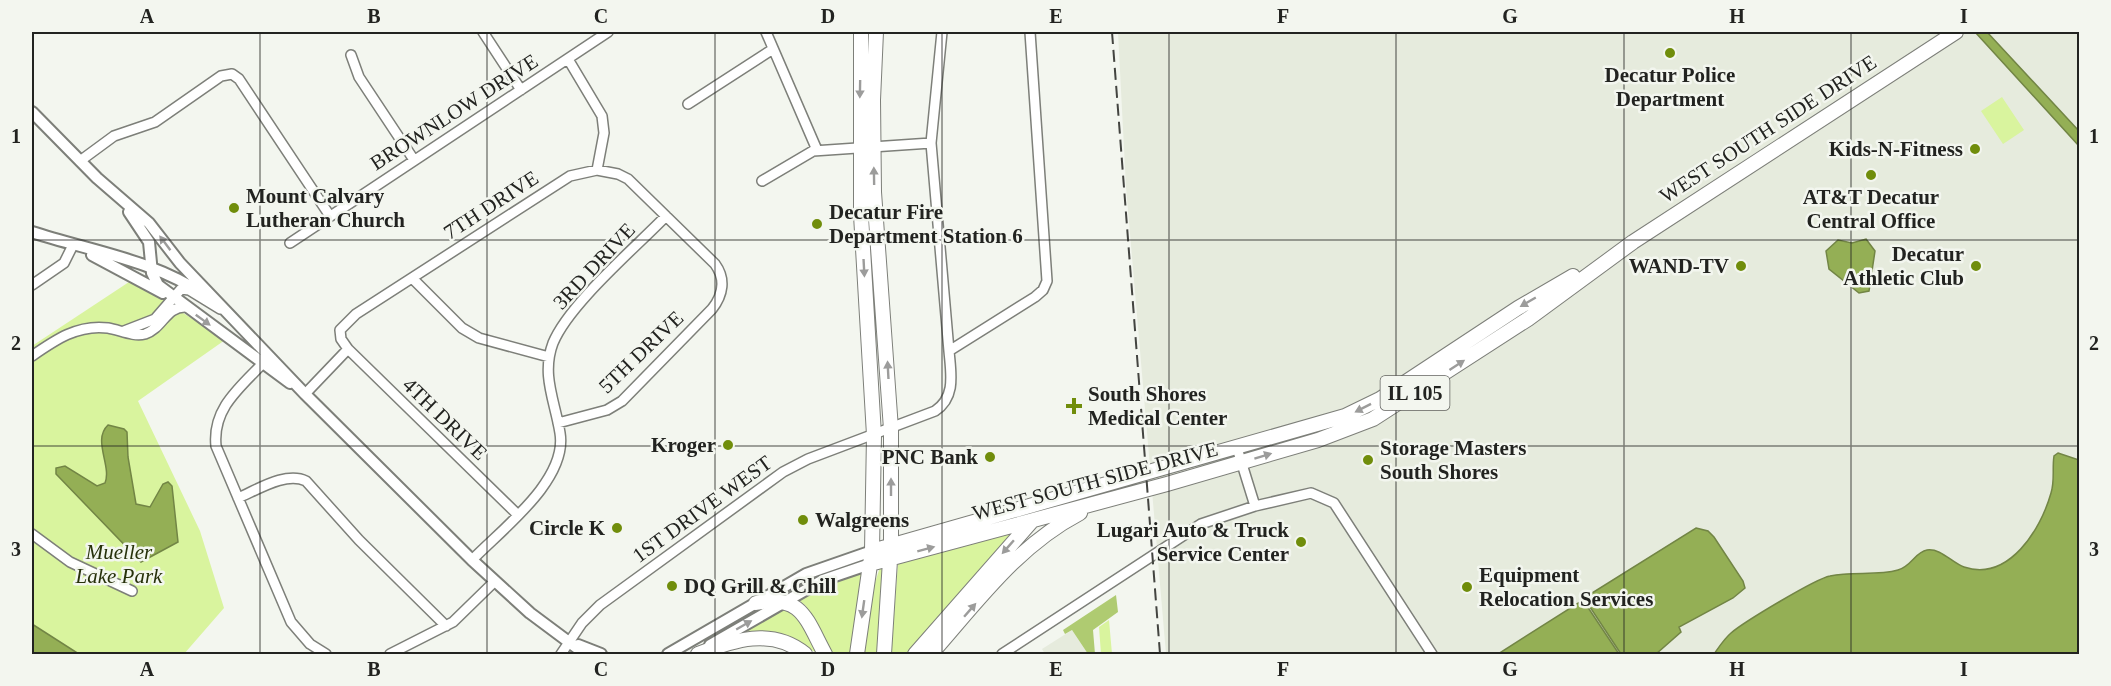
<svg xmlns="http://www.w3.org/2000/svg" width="2111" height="686" font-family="Georgia,serif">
  <rect width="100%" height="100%" fill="#f3f6ef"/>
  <path fill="#e6ebdd" d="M1118 32H2079V654H1166L1126 187Z
    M1072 630 1088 654H1045L1042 649Z"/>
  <path fill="#d9f49e" d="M2002 97 2024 130 2003 144 1981 111Z
    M132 280 225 340 138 401 200 531 224 608 184 654H79L32 624V346Z
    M1022 526 909 654H891L898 563Z
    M880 567 884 569 881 654H864L872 592Z
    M863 570 855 654H831L806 606 796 598 814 588Z
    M781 607 795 612 820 654 772 633H743Z
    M1109 620 1112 654H1101L1099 627Z"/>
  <path fill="#afcb71" d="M1116 595 1118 612 1093 630 1095 654H1088L1072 630 1065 634 1063 630Z"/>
  <path fill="#94af55" stroke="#728545" stroke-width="1.5" d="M1975 32H1987L2079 131V146Z
    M1866 239 1875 251 1869 291 1859 293 1829 269 1826 251 1838 240 1852 243Z
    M108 425 124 429 127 432 128 457 136 504 150 507 163 484 168 482 172 486 178 542 141 562 56 474V468L65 466 97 486 105 483C112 466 92 440 108 425Z
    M2058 453 2079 460V654H1714C1719 647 1724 639 1731 633 1744 622 1815 579 1830 576 1852 571 1877 576 1898 570 1912 566 1915 552 1927 550 1941 548 1952 563 1964 567 2009 582 2041 529 2051 493 2055 481 2052 468 2054 456Z
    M1696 528 1708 531 1714 537 1743 581 1745 588 1733 598 1679 627 1681 632 1656 654H1621L1584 598Z
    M1583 600 1619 654H1498Z
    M32 624 79 654H32Z"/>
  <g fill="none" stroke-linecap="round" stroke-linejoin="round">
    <g stroke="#7d7f79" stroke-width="12">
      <path id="minor" d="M483 32 521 90
        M766 32 817 150
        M351 55 359 77 414 160
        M568 59 602 116 604 133 597 170
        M688 104 773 49
        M80 161 114 136 155 122 221 76 232 74 239 79 330 216
        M762 181 813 151 931 143
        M290 243 608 32
        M412 278 462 328 479 338 549 357
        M32 285 64 263 73 245
        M124 331 155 319 181 289 189 290 220 309
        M348 349 517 514
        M949 351 1035 297 1043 290 1047 281 1030 32
        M32 356C55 340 78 324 108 328 120 330 133 337 145 334 163 328 166 306 186 307
        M267 359C242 386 212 407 216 446L291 622 310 644 326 654
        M305 394 348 349 341 339 340 330 356 314 570 176 597 170 618 174 628 179 715 264C726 279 723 295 712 309L622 401 607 410 558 423
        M1237 448 1255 506 1311 493 1334 503 1432 654
        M238 498C257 490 286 471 306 481L359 540 446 626
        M32 534 70 562 132 591
        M472 560C502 529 568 480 560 433 555 401 541 375 553 343 569 304 635 248 666 216
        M390 654 453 622 494 582
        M561 654 582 623 600 605 783 472 808 459 935 411C956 397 951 374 949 351L931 143 942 32
        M1002 654 1201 524 1255 506"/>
    </g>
    <g stroke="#7d7f79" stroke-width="14">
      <path id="tertiary" d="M32 112 97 178 149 223 180 263 305 394 472 560 530 613 585 654
        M129 212 149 242 152 273 158 285 290 383
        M32 232C90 251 155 260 206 296
        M92 255 163 293
        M578 645 601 654
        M710 645 823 580 870 564
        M668 654 806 574 872 551"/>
    </g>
    <g stroke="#7d7f79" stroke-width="16">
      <path id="primary" d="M876 32 873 100 874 192 891 429V545L884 654
        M872 551 1345 416 1380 399 1518 308 1573 276
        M870 564 1167 484 1318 440 1373 419 1528 319 1633 242 1956 32
        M756 603C802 594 806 619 825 654
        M698 654C733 640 772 627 805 654
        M857 654 872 551 874 435 861 215V32
        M915 654 1032 521
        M931 654C977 602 1017 546 1080 513"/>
    </g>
    <use href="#minor" stroke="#fff" stroke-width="9"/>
    <use href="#tertiary" stroke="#fff" stroke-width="10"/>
    <use href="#primary" stroke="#fff" stroke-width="14"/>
    <path stroke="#434440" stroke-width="2" stroke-dasharray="12 6" stroke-linecap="butt" d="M1112 32 1160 654"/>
  </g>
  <defs><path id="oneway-solid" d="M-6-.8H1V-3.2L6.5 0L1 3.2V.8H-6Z" transform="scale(1.5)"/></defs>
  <g fill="#9c9c9b">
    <use href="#oneway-solid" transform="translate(860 89) rotate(91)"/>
    <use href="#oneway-solid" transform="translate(874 176) rotate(-91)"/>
    <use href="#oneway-solid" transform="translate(165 243) rotate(-127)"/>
    <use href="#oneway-solid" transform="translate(864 268) rotate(87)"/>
    <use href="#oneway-solid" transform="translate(1528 302) rotate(150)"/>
    <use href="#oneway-solid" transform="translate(203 320) rotate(36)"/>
    <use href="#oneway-solid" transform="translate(1457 365) rotate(-33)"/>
    <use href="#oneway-solid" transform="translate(888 370) rotate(-93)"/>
    <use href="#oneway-solid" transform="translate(1363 408) rotate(153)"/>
    <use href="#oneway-solid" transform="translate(1263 456) rotate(-17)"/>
    <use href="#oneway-solid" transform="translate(891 487) rotate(-90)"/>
    <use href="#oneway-solid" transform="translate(1008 547) rotate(131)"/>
    <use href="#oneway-solid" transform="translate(926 549) rotate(-15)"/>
    <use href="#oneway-solid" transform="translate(863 609) rotate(98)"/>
    <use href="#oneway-solid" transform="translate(970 610) rotate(-49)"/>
    <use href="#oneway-solid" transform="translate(744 625) rotate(-30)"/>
  </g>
  <path fill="none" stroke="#222320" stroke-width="1.5" stroke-opacity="0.55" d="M260 32V654M487 32V654M715 32V654M942 32V654M1169 32V654M1396 32V654M1624 32V654M1851 32V654M32 240H2080M32 446H2080"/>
  <g fill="#708d0b" stroke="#f3f6ef" stroke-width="2">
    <circle cx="1670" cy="53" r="6"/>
    <circle cx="1975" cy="149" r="6"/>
    <circle cx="1871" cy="175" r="6"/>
    <circle cx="234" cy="208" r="6"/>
    <circle cx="817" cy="224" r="6"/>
    <circle cx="1741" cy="266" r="6"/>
    <circle cx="1976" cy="266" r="6"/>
    <path d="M1071 397h6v6h6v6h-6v6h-6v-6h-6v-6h6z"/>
    <circle cx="728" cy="445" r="6"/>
    <circle cx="990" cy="457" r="6"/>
    <circle cx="1368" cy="460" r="6"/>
    <circle cx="803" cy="520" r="6"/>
    <circle cx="617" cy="528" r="6"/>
    <circle cx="1301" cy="542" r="6"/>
    <circle cx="672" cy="586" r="6"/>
    <circle cx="1467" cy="587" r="6"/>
  </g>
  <g text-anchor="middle" stroke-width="5" stroke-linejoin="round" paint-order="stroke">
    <rect fill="#f3f6ef" stroke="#61625e" stroke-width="1.5" x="1380.5" y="376" width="69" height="34" rx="4.5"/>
    <g font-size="20" font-weight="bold" fill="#222320">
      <text x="1415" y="400">IL 105</text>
    </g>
    <g font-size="21" font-weight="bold" fill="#222320" stroke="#f3f6ef" text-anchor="end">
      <text x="1670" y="82" text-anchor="middle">Decatur Police<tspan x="1670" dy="24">Department</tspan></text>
      <text x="1963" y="156">Kids-N-Fitness</text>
      <text x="246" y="203" text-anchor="start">Mount Calvary<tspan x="246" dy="24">Lutheran Church</tspan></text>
      <text x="1871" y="204" text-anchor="middle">AT&amp;T Decatur<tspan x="1871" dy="24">Central Office</tspan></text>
      <text x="829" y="219" text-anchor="start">Decatur Fire<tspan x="829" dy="24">Department Station 6</tspan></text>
      <text x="1964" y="261">Decatur<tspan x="1964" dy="24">Athletic Club</tspan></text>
      <text x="1729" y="273">WAND-TV</text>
      <text x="1088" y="401" text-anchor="start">South Shores<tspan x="1088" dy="24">Medical Center</tspan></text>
      <text x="716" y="452">Kroger</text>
      <text x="1380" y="455" text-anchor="start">Storage Masters<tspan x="1380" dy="24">South Shores</tspan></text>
      <text x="978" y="464">PNC Bank</text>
      <text x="815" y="527" text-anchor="start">Walgreens</text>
      <text x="605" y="535">Circle K</text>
      <text x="1289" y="537">Lugari Auto &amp; Truck<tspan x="1289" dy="24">Service Center</tspan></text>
      <text x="1479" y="582" text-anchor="start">Equipment<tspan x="1479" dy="24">Relocation Services</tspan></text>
      <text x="684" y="593" text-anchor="start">DQ Grill &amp; Chill</text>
    </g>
    <g font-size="21" fill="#222320" stroke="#f3f6ef">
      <text transform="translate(454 112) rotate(-33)" y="7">BROWNLOW DRIVE</text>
      <text transform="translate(1768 129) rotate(-33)" y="7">WEST SOUTH SIDE DRIVE</text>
      <text transform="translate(491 205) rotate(-33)" y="7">7TH DRIVE</text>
      <text transform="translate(594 266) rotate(-47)" y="7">3RD DRIVE</text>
      <text transform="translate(641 352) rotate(-44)" y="7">5TH DRIVE</text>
      <text transform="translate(445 419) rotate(44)" y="7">4TH DRIVE</text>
      <text transform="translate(1095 481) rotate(-15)" y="7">WEST SOUTH SIDE DRIVE</text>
      <text transform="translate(702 509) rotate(-36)" y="7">1ST DRIVE WEST</text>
    </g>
    <g font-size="21" font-style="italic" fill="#27310b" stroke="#f3f6ef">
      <text x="119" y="559">Mueller<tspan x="119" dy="24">Lake Park</tspan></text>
    </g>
  </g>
  <rect width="2111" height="686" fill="none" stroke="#f3f6ef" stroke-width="66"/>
  <rect x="33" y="33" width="2045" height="620" fill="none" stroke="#222320" stroke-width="2"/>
  <g font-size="20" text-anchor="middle" font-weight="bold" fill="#222320">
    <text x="147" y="23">A</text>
    <text x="374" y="23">B</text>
    <text x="601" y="23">C</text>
    <text x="828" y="23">D</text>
    <text x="1056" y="23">E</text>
    <text x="1283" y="23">F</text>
    <text x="1510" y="23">G</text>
    <text x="1737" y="23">H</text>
    <text x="1964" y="23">I</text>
    <text x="16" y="143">1</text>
    <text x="2094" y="143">1</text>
    <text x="16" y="350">2</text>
    <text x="2094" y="350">2</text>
    <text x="16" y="556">3</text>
    <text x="2094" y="556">3</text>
    <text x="147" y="676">A</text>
    <text x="374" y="676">B</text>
    <text x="601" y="676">C</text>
    <text x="828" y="676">D</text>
    <text x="1056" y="676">E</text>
    <text x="1283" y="676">F</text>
    <text x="1510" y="676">G</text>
    <text x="1737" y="676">H</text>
    <text x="1964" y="676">I</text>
  </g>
</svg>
